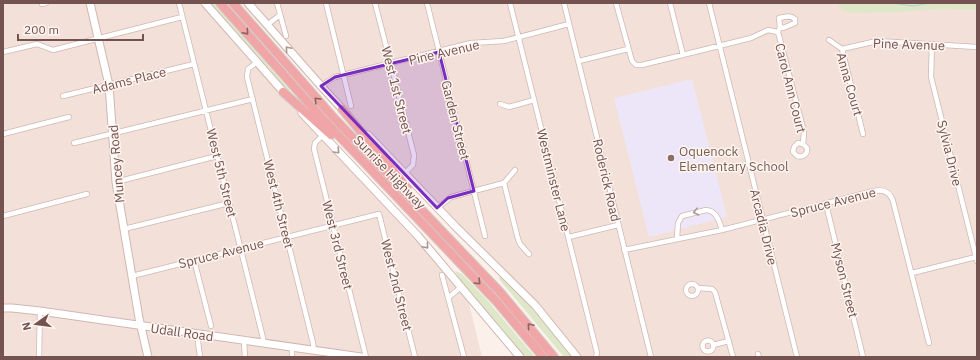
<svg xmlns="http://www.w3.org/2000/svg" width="980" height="360" font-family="'IBM Plex Sans',sans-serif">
  <rect width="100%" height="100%" fill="#fbf0ea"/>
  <path fill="#f2e0d9" d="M3 3H200L467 295 482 357H3Z
    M252 3H977V357H573L548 322 354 121Z"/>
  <path fill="#ede6f8" d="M692 79 727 217 649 237 614 98Z"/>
  <path fill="#dee8c9" d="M210 3H214L304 106 281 86Z
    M241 3H245L352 123 362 138Z
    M836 3H977V10L942 9 898 12 851 13 840 8Z
    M455 271 462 274 487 300 535 357H522L459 279Z
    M500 276 538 312 573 357H564L499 279Z"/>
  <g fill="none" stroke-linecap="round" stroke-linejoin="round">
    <path stroke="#a6d5d0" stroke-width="1" d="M892 3 913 6 930 3"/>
    <g stroke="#cfb8b3" stroke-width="6">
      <path id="street" d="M179 3 263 338V343
        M277 3 286 36
        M326 3 351 106
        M375 3 414 155 413 165 405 173
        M427 3 485 236
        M510 3 597 353 596 357
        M564 3 651 357
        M616 3 632 61 636 65H642L751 38 768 30 778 32 780 27 783 28 795 23V19C790 15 785 17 779 18L780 27
        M670 3 683 55
        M709 3 797 357
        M42 4 46 3
        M267 25 280 15
        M778 32 804 132 803 144 807 148C808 154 803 158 797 156L793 152 794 147 798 143 803 144
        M829 40 842 49 863 134
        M932 44 931 77 977 261
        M842 49 877 41 977 47
        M3 52 37 44 53 50 182 17
        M579 61 628 49
        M257 62 248 69 247 77 313 343 314 350
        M321 86 335 77 471 43 504 41 569 24
        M63 96 194 64
        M500 104 509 107 534 100
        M3 134 69 117
        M322 136 315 143 314 149 366 357
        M74 143 253 99
        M116 182 217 156
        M504 183 518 239 520 244 529 254
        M504 183 515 170
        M826 204 863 357
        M437 208 451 197 504 183
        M3 216 87 194
        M124 229 229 203
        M569 237 618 225
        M677 238 678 223 682 216 706 210C717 211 719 221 722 230
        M624 250 722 230 874 191C883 189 890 192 893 201L929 343
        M194 260 211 326
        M912 273 976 257
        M442 275 464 357
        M132 276 379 214 415 357
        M686 290a6 6 0 1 1 12 0a6 6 0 1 1-12 0Z
        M698 288 712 289 715 292 733 357
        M449 297 461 287
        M197 334 200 357
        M702.5 346a5.5 5.5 0 1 1 11 0a5.5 5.5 0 1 1-11 0Z
        M244 341 245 357
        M713 345 729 341
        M292 347V357
        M758 354 759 357
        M39 357 40 311"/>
    </g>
    <g stroke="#d1b7b1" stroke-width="9">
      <path id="secondary" d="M90 3 109 85 116 182 139 318 148 357
        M205 3 287 96
        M248 3 321 86 345 112
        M302 113 418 236 520 357
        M368 135 456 227 535 305 577 357
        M3 308H12L40 311 361 357"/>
    </g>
    <g stroke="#d5cbca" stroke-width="10">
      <path id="highway" d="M220 3 321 117 497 302 543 357
        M233 3 333 117 500 292 554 357
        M283 92 331 135
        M342 109 407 187"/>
    </g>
    <use href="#street" stroke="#fff" stroke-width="4.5"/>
    <use href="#secondary" stroke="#fff" stroke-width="7"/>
    <use href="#highway" stroke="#f0a6a7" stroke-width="8"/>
  </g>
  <defs><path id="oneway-chevron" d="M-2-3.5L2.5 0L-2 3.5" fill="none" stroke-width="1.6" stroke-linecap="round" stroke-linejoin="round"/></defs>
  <g stroke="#8d6361">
    <use href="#oneway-chevron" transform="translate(246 32) rotate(49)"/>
    <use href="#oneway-chevron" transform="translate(317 100) rotate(-133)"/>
    <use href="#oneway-chevron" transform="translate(478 282) rotate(46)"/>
    <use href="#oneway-chevron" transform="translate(530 326) rotate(-130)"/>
  </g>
  <g stroke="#ac9795">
    <use href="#oneway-chevron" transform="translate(288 49) rotate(-131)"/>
    <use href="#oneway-chevron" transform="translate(337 151) rotate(46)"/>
    <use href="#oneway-chevron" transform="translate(696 212) rotate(167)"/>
    <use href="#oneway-chevron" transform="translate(426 246) rotate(49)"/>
  </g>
  <path fill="#7b2cbf" fill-opacity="0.2" stroke="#7b2cbf" stroke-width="3" stroke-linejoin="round" d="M439 52 474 191 448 198 437 208 321 86 335 77Z"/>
  <circle fill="#8d6e63" stroke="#fef5f0" stroke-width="1.5" cx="671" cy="158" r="4"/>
  <g text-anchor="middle" stroke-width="3" stroke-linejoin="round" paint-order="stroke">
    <g font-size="13" fill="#74524f" stroke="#fef5f0">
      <text transform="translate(909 44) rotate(2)" y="5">Pine Avenue</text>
      <text transform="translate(444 52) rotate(-13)" y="5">Pine Avenue</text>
      <text transform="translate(129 80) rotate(-14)" y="5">Adams Place</text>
      <text transform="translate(850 84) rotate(74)" y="5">Anna Court</text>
      <text transform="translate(791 88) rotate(76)" y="5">Carol Ann Court</text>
      <text transform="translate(397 90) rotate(76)" y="5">West 1st Street</text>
      <text transform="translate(456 120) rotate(76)" y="5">Garden Street</text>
      <text transform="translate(950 153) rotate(76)" y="5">Sylvia Drive</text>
      <text transform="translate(116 164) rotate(-95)" y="5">Muncey Road</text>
      <text transform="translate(390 172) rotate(46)" y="5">Sunrise Highway</text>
      <text transform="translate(222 173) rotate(76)" y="5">West 5th Street</text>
      <text transform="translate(554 180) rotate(76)" y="5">Westminster Lane</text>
      <text transform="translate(607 180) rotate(77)" y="5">Roderick Road</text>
      <text transform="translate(833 202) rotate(-14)" y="5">Spruce Avenue</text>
      <text transform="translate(279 204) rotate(76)" y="5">West 4th Street</text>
      <text transform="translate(764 227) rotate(76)" y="5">Arcadia Drive</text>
      <text transform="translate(338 245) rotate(76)" y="5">West 3rd Street</text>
      <text transform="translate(221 253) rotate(-14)" y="5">Spruce Avenue</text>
      <text transform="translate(845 280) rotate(76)" y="5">Myson Street</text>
      <text transform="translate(397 285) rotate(76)" y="5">West 2nd Street</text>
      <text transform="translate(182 332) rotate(8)" y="5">Udall Road</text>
    </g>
    <g font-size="13" fill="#785e54" stroke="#fef5f0" text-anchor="start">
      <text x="679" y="156">Oquenock<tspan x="679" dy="15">Elementary School</tspan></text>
    </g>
  </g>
  <rect width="980" height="360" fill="none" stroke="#74524f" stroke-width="8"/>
  <g transform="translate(36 324) rotate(256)" stroke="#fef5f0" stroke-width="3" paint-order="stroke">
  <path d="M0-3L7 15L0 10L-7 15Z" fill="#74524f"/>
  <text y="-6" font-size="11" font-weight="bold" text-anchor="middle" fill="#74524f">N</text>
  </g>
  <path d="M18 34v6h125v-6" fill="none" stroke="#74524f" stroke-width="2"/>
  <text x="24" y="34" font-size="12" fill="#74524f" stroke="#fef5f0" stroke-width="3" paint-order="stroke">200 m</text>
</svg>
